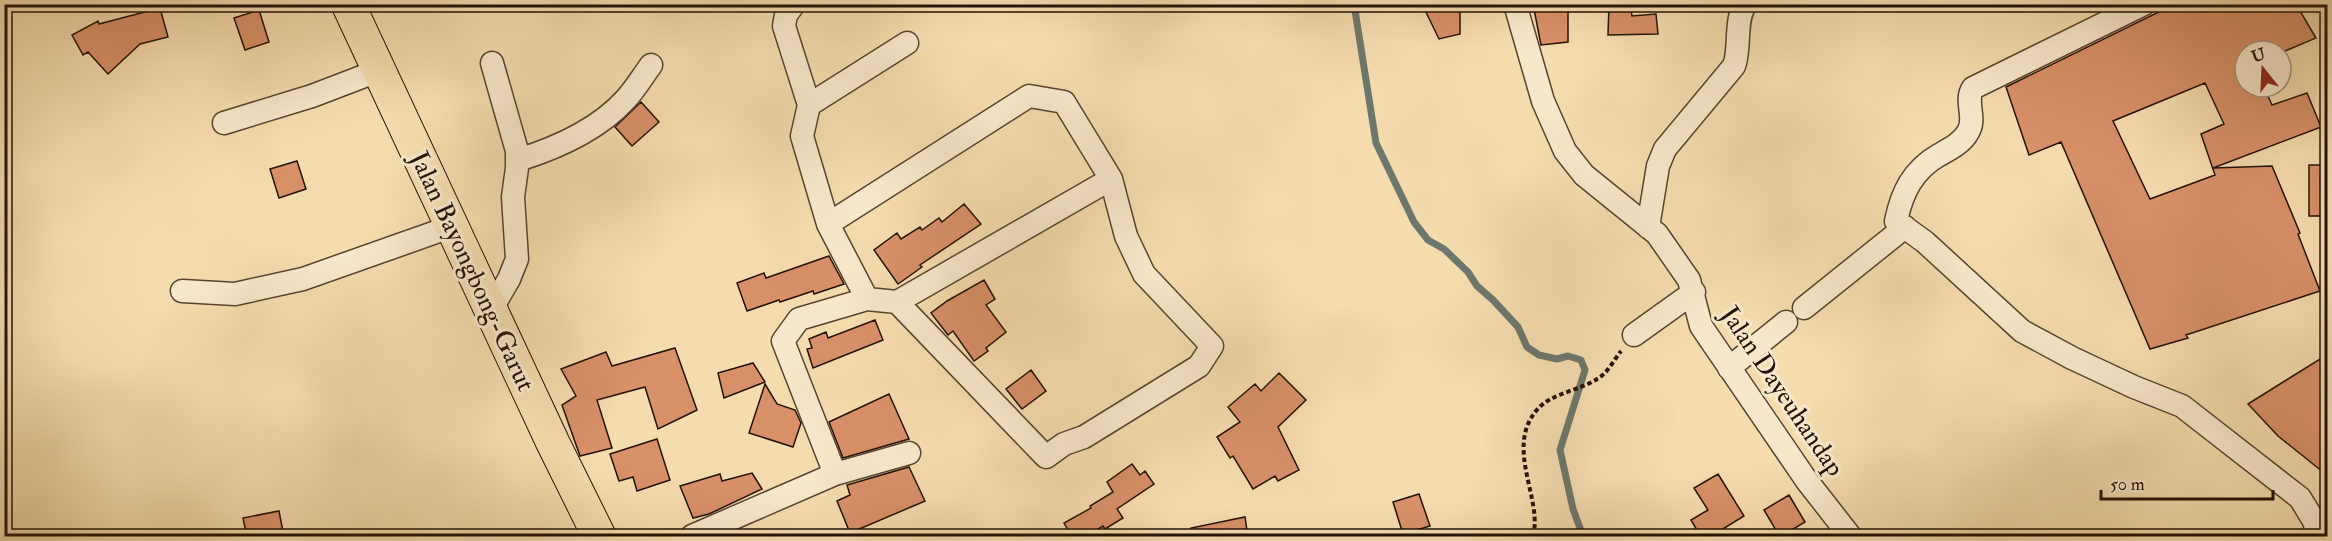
<svg xmlns="http://www.w3.org/2000/svg" width="2332" height="541" font-family="'IM FELL Double Pica',serif">
  <rect width="100%" height="100%" fill="#f5dcaf"/>
  <filter id="stains"><feTurbulence type="fractalNoise" baseFrequency=".00333" numOctaves="4"/><feColorMatrix values="0 0 0 0 .2 0 0 0 0 .09 0 0 0 0 .02 0 0 0 .5 -.17"/></filter>
  <radialGradient id="worn" r=".72"><stop offset=".6" stop-color="#630" stop-opacity="0"/><stop offset="1" stop-color="#630" stop-opacity=".3"/></radialGradient>
  <g fill="none" stroke-linecap="round" stroke-linejoin="round">
    <path stroke="#6d776d" stroke-width="7" d="M1354 4 1376 143 1414 222 1428 240 1444 249 1468 272 1477 286 1493 300 1518 327 1527 347 1539 355 1557 359 1568 356 1581 360 1585 370 1560 450 1573 509 1583 536"/>
  </g>
  <path fill="#d89069" stroke="#241207" stroke-width="1.5" fill-rule="evenodd" d="M1422 4H1460V34L1439 39Z
    M1533 4H1568V42L1541 45Z
    M1609 4H1630L1632 16 1656 14 1658 34 1608 35Z
    M2175 4H2296L2316 38 2285 51H2245V87H2264L2272 105 2307 93 2321 127 2213 168 2272 166 2300 233 2298 234 2320 291 2186 335 2188 338 2150 349 2061 142 2029 155 2006 87ZM2205 83 2224 124 2201 134 2215 175 2150 199 2113 121Z
    M160 8 168 37 140 44 108 74 88 52 83 55 72 35 98 21 99 24Z
    M259 10 269 42 245 50 234 18Z
    M641 102 659 122 632 146 615 127Z
    M297 161 306 189 279 198 270 169Z
    M2309 165H2328V216H2309Z
    M964 204 981 224 920 265 922 267 898 284 874 250 897 233 901 239 920 227 922 230 939 218 942 222Z
    M829 256 844 284 814 294 813 291 780 302 779 300 747 311 737 283 764 273 766 278Z
    M984 280 995 299 986 305 1006 332 986 348 988 351 974 361 953 331 948 335 931 313 947 301Z
    M875 320 883 340 813 368 807 349 812 348 809 339 826 332 828 338Z
    M675 348 697 410 658 429 645 387 597 400 612 448 580 456 562 405 576 396 561 369 606 352 612 366Z
    M2328 354V476L2278 436 2248 404Z
    M753 363 765 382 724 398 718 373Z
    M1031 370 1046 391 1022 409 1006 389Z
    M1279 373 1306 400 1278 427 1299 470 1278 481 1275 476 1253 489 1233 456 1230 458 1217 437 1240 422 1228 407 1255 384 1261 391Z
    M765 384 777 404 795 410 801 423 793 447 749 433Z
    M889 394 909 439 843 458 829 422Z
    M657 439 670 480 637 491 633 477 619 481 610 454Z
    M1132 464 1140 475 1145 471 1154 484 1117 509 1123 518 1105 529 1103 526 1085 537H1072L1064 523 1091 508 1090 506 1113 492 1107 482Z
    M909 467 925 501 850 533 837 501 850 495 847 485Z
    M752 473 762 489 709 514 693 518 680 486 720 474 722 481Z
    M1718 474 1744 516 1710 537H1701L1691 520 1708 510 1694 488Z
    M1419 494 1430 526 1403 534 1393 502Z
    M1789 495 1805 522 1780 537 1764 510Z
    M279 511 284 537H247L243 518Z
    M1245 517 1248 537H1192L1191 528Z"/>
  <g fill="none" stroke-linecap="round" stroke-linejoin="round">
    <g stroke="#584431" stroke-width="25">
      <path id="street" d="M794 4 786 15 784 26 809 105 802 136 828 224 867 299
        M1515 4 1543 101 1565 151 1584 175 1657 234 1689 280 1701 326 1807 481 1850 536
        M2144 4 1973 88C1964 101 1977 118 1968 132 1962 143 1950 149 1939 155 1913 170 1902 192 1896 221L1925 242 2022 331 2072 358 2134 387 2182 406 2300 498 2314 521 2318 536
        M809 105 907 43
        M224 123 312 96 380 70
        M518 160C557 148 598 130 626 99 635 89 643 76 651 65
        M828 224 1029 96 1064 102 1111 179 1126 236 1144 274 1212 346 1199 366 1084 437 1064 444 1046 457 897 302
        M1648 227 1658 166 1665 149 1734 66C1741 48 1734 18 1746 4
        M182 291 235 294 303 279 453 226
        M1804 308 1905 227
        M491 310 509 279 517 259 513 197 517 168V151L492 63
        M1634 335 1694 292
        M1729 368 1786 322
        M835 474 783 341 799 319 867 299 897 302 1111 179
        M692 536 835 474 909 453"/>
    </g>
    <g stroke="#241207" stroke-width="35">
      <path id="primary" d="M348 4 553 443 599 536"/>
    </g>
    <path stroke="#241207" stroke-width="4" stroke-dasharray="4.5 3" stroke-linecap="butt" d="M1533 536C1543 499 1505 449 1536 411 1550 393 1579 391 1597 379 1607 374 1614 360 1621 351"/>
    <use href="#street" stroke="#f8e8cb" stroke-width="22"/>
    <use href="#primary" stroke="#f5dcaf" stroke-width="33"/>
  </g>
  <g text-anchor="middle" stroke-width="6" stroke-linejoin="round" paint-order="stroke">
    <g font-size="26" fill="#241207" stroke="#f8e8cb">
      <text transform="translate(473 271) rotate(65)" y="9">Jalan Bayongbong-Garut</text>
      <text transform="translate(1783 391) rotate(56)" y="9">Jalan Dayeuhandap</text>
    </g>
  </g>
  <rect width="2332" height="541" fill="none" stroke="#f5dcaf" stroke-width="24"/>
  <rect x="6" y="6" width="2320" height="529" fill="none" stroke="#241207" stroke-width="3"/>
  <rect x="12" y="12" width="2308" height="517" fill="none" stroke="#241207" stroke-width="1.5"/>
  <g transform="translate(2263 69) rotate(342)"><circle r="28" fill="#f8e8cb" stroke="#a3927d" stroke-width="1.5"/>
  <path d="M0-4.5L10 22L0 15L-10 22Z" fill="#8f2418"/>
  <text y="-9" font-size="16" font-weight="bold" text-anchor="middle" fill="#241207">U</text>
  </g>
  <path d="M2101 490v9h172v-9" fill="none" stroke="#241207" stroke-width="3"/>
  <text x="2110" y="490" font-size="18" fill="#241207" stroke="#f8e8cb" stroke-width="4.5" paint-order="stroke">50 m</text>
  <rect width="100%" height="100%" filter="url(#stains)"/>
  <rect width="100%" height="100%" fill="url(#worn)"/>
</svg>
